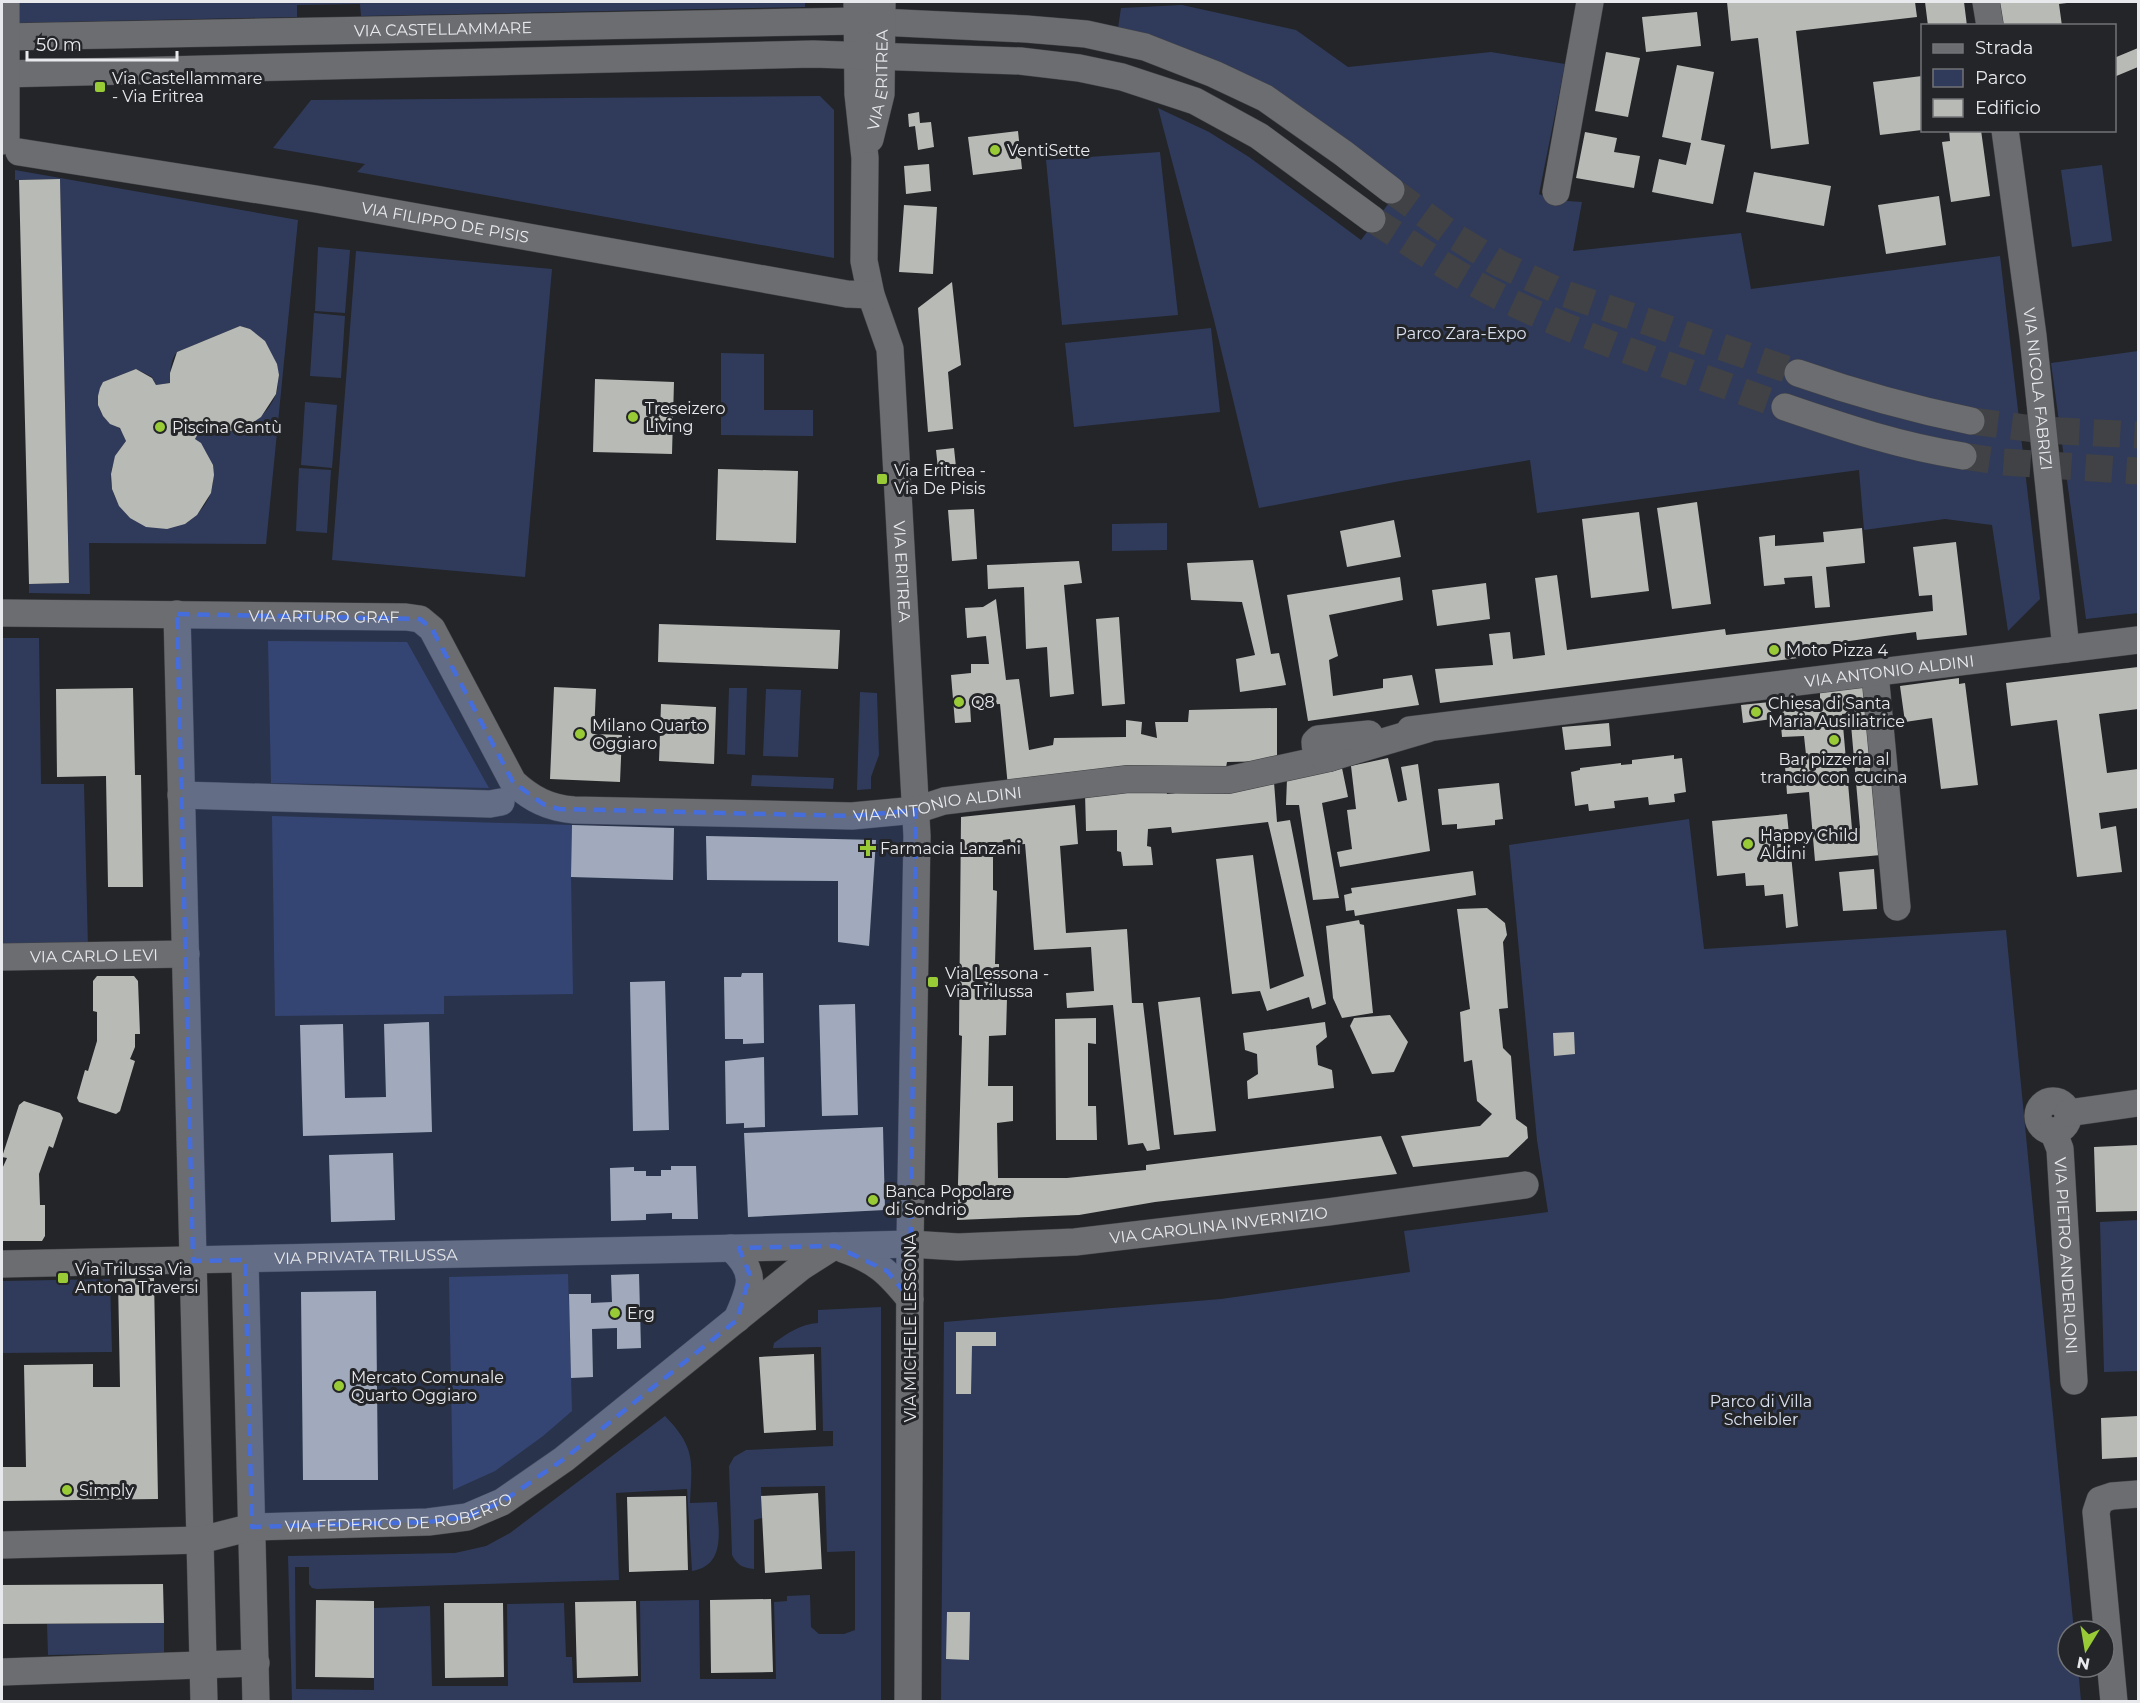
<svg xmlns="http://www.w3.org/2000/svg" width="2140" height="1703" font-family="Montserrat,sans-serif">
  <rect width="100%" height="100%" fill="#232528"/>
  <path fill="#303b5b" fill-rule="evenodd" d="M12 2H805V7L361 16 360 4 297 5V17L12 23Z
    M1182 5 1296 30 1348 67 1491 52 1565 64 1539 194 1553 200 1582 202 1573 251 1741 233 1751 289 2000 256 2040 599 2008 631 1992 525 1945 519 1864 530 1859 470 1537 513 1530 460 1400 481 1259 508 1214 320 1158 108 1209 132 1249 157 1361 240 1404 183 1272 92 1118 28 1121 8Z
    M820 96 834 110V258L357 172 365 164 273 148 311 100Z
    M1160 152 1178 315 1062 325 1046 160Z
    M2102 165 2112 241 2072 247 2061 170Z
    M15 170 298 220 266 544 89 543 90 594 29 593V584L69 583 60 179 15 180ZM240 326 250 329 279 375C278 381 278 389 276 394 265 423 231 441 202 426L195 439C201 443 203 448 207 454 221 482 210 507 185 524L130 518C105 491 105 470 126 441 124 436 122 430 119 428 116 425 112 425 110 423 96 412 96 396 103 382L136 369 152 377 156 385 170 383C170 373 170 360 177 352Z
    M318 247 350 250 345 313 315 311Z
    M356 251 552 269 525 577 332 560Z
    M314 313 345 316 341 378 310 376Z
    M1211 328 1220 412 1074 427 1065 343Z
    M2138 351V613L2086 619 2051 363Z
    M721 353 764 354V410H813V436L721 435Z
    M305 402 337 405 332 468 301 465Z
    M299 468 331 470 327 533 296 531Z
    M1167 523V550L1112 551V524Z
    M2 638H39L41 784H84L88 948H2Z
    M268 641 407 642 489 788 271 783Z
    M729 688H747L745 755 727 754Z
    M766 689 801 690 798 757 763 756Z
    M860 692 877 693 879 755 871 777V789L857 790Z
    M752 775 834 778 833 789 751 786Z
    M272 816 572 825 571 877 573 994 444 996V1014L275 1016Z
    M1689 819 1704 949 2006 930 2074 1631H2068V1667H2078L2081 1701 941 1702 944 1322 1221 1299 1410 1272 1404 1231 1548 1212 1537 1140 1509 845Z
    M2138 1220V1371L2104 1372 2100 1222Z
    M568 1274 572 1411 543 1436 495 1471 453 1490 449 1277Z
    M110 1279 112 1352 2 1353V1281Z
    M881 1307V1701H292L288 1556 455 1553 486 1546 510 1533 665 1416C696 1448 692 1461 690 1503L717 1502C718 1529 727 1565 692 1571L687 1489 616 1493 619 1580 317 1589 312 1588 309 1584V1567H295L296 1689 374 1690V1608L430 1606 432 1686H508L507 1604 564 1603 566 1657H572L573 1683 641 1682 640 1601 699 1600 700 1679H776L774 1602 787 1601V1596L810 1595 811 1627 819 1634H844L855 1630V1551L827 1552 825 1486 761 1487 762 1518 754 1520V1569C743 1568 737 1565 732 1555L729 1466 734 1457 746 1450 833 1446V1431H823L821 1347 773 1348 774 1343C788 1333 800 1324 818 1323V1310Z
    M164 1623V1653L48 1655 47 1624Z"/>
  <path fill="#b8bab6" fill-rule="evenodd" d="M1727 2H1915L1917 17 1796 31 1809 144 1771 149 1758 38 1731 41Z
    M1925 2H1964L1967 26H1928Z
    M1996 2H2067V3L2059 4 2062 26H1999Z
    M1697 12 1701 46 1646 52 1642 17Z
    M2138 48V67L2114 77V58Z
    M1606 52 1640 58 1628 117 1595 111Z
    M1677 65 1714 72 1701 140 1725 145 1713 204 1652 192 1659 159 1686 165 1691 143 1662 137Z
    M1922 76V130L1880 135 1873 82Z
    M919 112 920 123 931 122 934 147 918 150 915 126 909 127 908 114Z
    M1949 130H1981L1990 196 1951 202 1942 142 1950 141Z
    M1018 131 1022 169 973 175 968 137Z
    M1585 132 1617 138 1614 152 1640 156 1634 188 1576 178Z
    M929 164 931 191 906 194 904 166Z
    M1754 172 1831 186 1824 226 1746 212Z
    M60 179 69 583 29 584 19 180Z
    M1939 196 1946 245 1886 254 1878 205Z
    M904 205 937 207 933 274 899 272Z
    M952 282 961 365 948 372 953 429 928 432 918 308Z
    M240 326 250 329 265 341 277 364 279 375 276 394 261 417 248 426 230 431 208 429 202 426 195 439 201 443 213 465 214 475 211 493 197 515 185 524 167 529 146 527 130 518 119 506 112 489 111 474 115 456 126 441 120 428 110 424 103 416 98 405V396L100 388 103 382 136 369 152 378 156 385 170 383V373L177 352Z
    M595 379 674 382 672 454 593 452Z
    M954 448 956 467 938 469 936 450Z
    M718 469 798 471 796 543 716 540Z
    M1697 502 1711 604 1672 609 1657 508Z
    M974 509 977 559 952 561 948 510Z
    M1639 512 1649 591 1591 598 1582 519Z
    M1394 520 1401 557 1347 567 1340 531Z
    M1862 528 1865 563 1826 567 1830 607 1815 608 1812 576 1784 578 1785 584 1764 586 1759 537 1775 535V546L1824 542 1823 532Z
    M1956 542 1967 635 1917 640 1916 632 1885 636 1821 645 1822 655 1440 703 1435 669 1493 665 1489 634 1510 632 1513 659 1545 655 1535 578 1557 575 1567 650 1725 629 1726 635 1933 611 1932 595 1919 596 1913 547Z
    M1253 560 1271 654 1279 653 1286 685 1240 692 1236 659 1255 655 1242 602 1191 600 1187 563Z
    M1079 561 1082 583 1064 585 1074 694 1050 697 1047 647 1026 649 1024 587 988 589 987 565Z
    M1400 577 1403 600 1329 615 1338 656 1329 660 1333 696 1383 688V679L1412 675 1419 705 1308 721 1287 595Z
    M1486 583 1490 619 1437 626 1432 590Z
    M996 599 1006 680 1019 679 1029 750 1053 745 1054 738 1126 737V720L1142 722 1141 734 1157 738 1155 722H1188L1189 710 1277 708V761L1227 762 1225 773 1008 787 1000 704 970 705 971 722 955 723 951 675 971 673V664H989L986 636 967 638 965 608 983 607Z
    M1119 617 1125 704 1102 706 1096 619Z
    M659 624 840 630 838 669 658 662Z
    M2138 667V709L2099 714 2107 773 2138 769V808L2099 813 2101 829 2116 826 2122 872 2077 877 2057 720 2011 726 2006 683Z
    M1959 678V684L1965 683 1978 785 1941 789 1932 718 1905 722 1900 686Z
    M554 687 596 689 594 734 622 735 620 782 550 779Z
    M1866 687 1881 855 1815 861 1809 792 1787 794 1785 766 1807 764 1804 736 1782 737 1779 702 1820 698V691ZM1850 713 1860 828 1852 829 1842 714Z
    M133 688 135 775H141L143 887H108L106 776 57 777 56 689Z
    M1770 702 1772 719 1743 723 1741 705Z
    M661 704 716 707 714 764 659 761Z
    M1609 723 1611 746 1565 750 1562 727Z
    M1674 755V759L1682 758 1686 792 1674 794 1675 802 1649 805 1648 797 1614 801 1615 808 1589 811 1588 804 1575 806 1571 772 1580 770V768L1621 763V765L1632 764V760Z
    M1388 758 1398 802 1407 800 1401 767 1418 764 1430 851 1340 867 1337 852 1352 849 1347 810 1356 809 1351 766Z
    M1342 768 1348 797 1322 803 1339 898 1313 900 1299 805H1286L1287 779Z
    M1274 782 1277 822 1290 820 1326 1004 1312 1009 1309 997 1267 1011 1260 991 1232 994 1216 859 1253 855 1270 989 1304 976 1268 822 1172 833 1171 827 1148 829 1147 846 1151 847 1153 865 1123 866 1121 852 1117 851V830L1086 831 1085 793 1166 789 1167 794Z
    M1499 783 1503 819 1495 820V825L1457 829V824L1442 825 1438 789Z
    M1075 805 1078 844 1060 846 1066 933 1127 929 1132 1003H1143L1160 1149 1147 1151 1143 1143 1128 1145 1113 1005 1067 1008 1066 993 1094 991 1091 947 1034 950 1025 844 1012 845 1010 839 1003 840 1002 845 993 846V890L997 891 995 964H999V998H1007L1006 1035 989 1036 988 1086H1013V1121L997 1123 998 1178H1067L1146 1170V1165L1381 1136 1397 1174 1155 1202 1079 1215 957 1220 962 1036 959 1035 961 817Z
    M1787 814 1798 926 1786 928 1783 894 1765 896 1764 885 1746 886 1745 873 1717 876 1712 821Z
    M572 825 674 828 673 880 571 877Z
    M706 836 876 840 869 946 838 942V881L707 880Z
    M1874 869 1877 909 1843 911 1839 872Z
    M1473 871 1476 895 1355 916 1354 910 1346 911 1344 895 1352 893 1351 888Z
    M1487 908 1505 923 1507 935 1503 942 1508 1008 1499 1009 1503 1048 1511 1056 1516 1119 1527 1127 1528 1138 1508 1157 1413 1167 1401 1136 1480 1126 1492 1114 1477 1101 1472 1060 1464 1062 1460 1012 1470 1009 1457 909Z
    M1359 920 1360 924 1364 925 1373 1013 1342 1018 1333 998 1326 926Z
    M742 973H763L764 1043 743 1044V1039H725L724 977H741Z
    M97 976H134L138 981 140 1034H135V1047L130 1059 135 1061 120 1111 116 1114 79 1102 77 1098 85 1070 88 1071 97 1041V1012L93 1011V981Z
    M665 981 669 1130 633 1131 630 982Z
    M1200 997 1216 1131 1174 1135 1158 1002Z
    M855 1004 858 1115 822 1116 819 1005Z
    M1390 1015 1408 1042 1394 1072 1372 1074 1350 1026 1354 1018Z
    M1096 1018V1044L1088 1043V1106H1096L1097 1140H1056L1055 1019Z
    M429 1022 432 1132 303 1136 300 1025 343 1024 345 1098 386 1097 384 1024Z
    M1325 1022 1327 1037 1316 1046 1318 1065 1332 1070 1334 1088 1248 1099 1247 1081 1258 1074 1257 1054 1245 1050 1243 1033Z
    M1574 1032 1575 1054 1554 1056 1553 1033Z
    M764 1057 765 1127 744 1128V1123L726 1124 725 1061Z
    M24 1101 60 1113 63 1118 53 1148 49 1146 39 1174 40 1205H45V1236L42 1241H3L2 1239V1169L7 1158 2 1157 19 1105Z
    M883 1127 885 1210 748 1217 744 1133Z
    M2138 1145V1211L2096 1212 2094 1147Z
    M393 1153 395 1220 331 1222 329 1155Z
    M671 1166H696L698 1219H672V1213L646 1214V1220L611 1221 610 1168 634 1167V1171H646V1176H661V1170H671Z
    M639 1274 641 1348 617 1349V1328L592 1329 593 1377 571 1378 569 1294H591V1303L612 1302 611 1275Z
    M154 1278 158 1499 2 1501V1467H26L24 1365 93 1364V1387H120L118 1279Z
    M376 1291 378 1480H303L301 1292Z
    M956 1332H996V1346H972L971 1394H956Z
    M814 1354 816 1430 764 1433 759 1357Z
    M2138 1416V1457L2102 1459 2101 1418Z
    M818 1493 822 1569 765 1573 761 1496Z
    M686 1496 688 1570 629 1572 627 1497Z
    M163 1584 164 1623 2 1624V1585Z
    M771 1599 773 1672 711 1673 710 1600Z
    M316 1600 374 1601V1678L315 1677Z
    M636 1601 638 1676 577 1678 575 1602Z
    M444 1603H503L504 1677 445 1678Z
    M947 1612H970L969 1660 946 1659Z"/>
  <g fill="none" stroke-linecap="round" stroke-linejoin="round">
    <path stroke="#414245" stroke-width="27" stroke-dasharray="27 14" stroke-linecap="butt" d="M1391 190 1454 236 1500 264 1563 293 1798 373
      M1372 219C1419 249 1466 282 1517 305 1603 345 1696 374 1785 407
      M1971 421 2042 430 2138 435
      M1963 456 2003 462 2138 471"/>
    <g stroke="#424346" stroke-width="28">
      <g id="minor">
        <path id="s1" d="M857 2 858 94 865 158 864 261 871 295 890 349 917 836 910 1244 908 1702"/>
        <path d="M1986 2 1990 26"/>
        <path id="s2" d="M2 37 858 21 1026 29 1086 34 1145 47 1214 74 1265 98 1343 153 1391 190"/>
        <path d="M2 74 813 54 1020 61 1079 68 1122 77 1195 101 1259 136 1372 219"/>
        <path id="s3" d="M2005 130 2033 336 2066 649"/>
        <path id="s4" d="M870 139 881 94 882 2"/>
        <path d="M2 141 6 137V2"/>
        <path id="s5" d="M19 152 316 199 847 294 871 295"/>
        <path d="M1556 192 1590 2"/>
        <path d="M1798 373C1855 393 1912 409 1971 421"/>
        <path d="M1785 407C1846 428 1900 446 1963 456"/>
        <path id="s6" d="M2 613 406 617 420 619 432 629 513 782C531 799 549 808 574 810L852 816 916 810 944 801 1128 779 1228 780 1329 758 1427 729"/>
        <path d="M177 614 204 1702"/>
        <path d="M1875 673 1897 907"/>
        <path id="s7" d="M1410 730 2138 640"/>
        <path d="M1329 758C1319 755 1315 753 1315 742L1318 739 1369 734"/>
        <path d="M181 795 490 804 501 802"/>
        <path id="s8" d="M2 957 186 954"/>
        <circle cx="2053" cy="1116" r="15"/>
        <path d="M2068 1113 2138 1103"/>
        <path id="s9" d="M2053 1131 2060 1149 2074 1381"/>
        <path d="M731 1248C759 1274 750 1288 737 1319"/>
        <path d="M843 1249C877 1261 888 1272 910 1299"/>
        <path d="M245 1260 256 1702"/>
        <path id="s10" d="M2 1264 835 1246 910 1244 958 1247 1075 1242 1328 1212 1525 1185"/>
        <path id="s11" d="M2 1545 201 1540 252 1527 428 1522 467 1517 502 1502 564 1459 801 1267 834 1246"/>
        <path d="M2 1672 256 1663"/>
        <path d="M2114 1702 2096 1512 2100 1500 2112 1496 2138 1494"/>
      </g>
    </g>
    <use href="#minor" stroke="#6b6d71" stroke-width="27"/>
  </g>
  <path fill="#466ddc" fill-opacity="0.2" stroke="#466ddc" stroke-width="4.5" stroke-dasharray="12 8" stroke-linejoin="round" d="M177 614 420 619 432 629 513 782 543 804 559 809 852 816 916 810 910 1299 887 1271 835 1246 739 1248 750 1275 737 1320 564 1459 502 1502 467 1517 428 1522 252 1527 245 1260 193 1261Z"/>
  <g fill="#98cb36" stroke="#232528" stroke-width="2">
    <rect x="94" y="81" width="12" height="12" rx="3"/>
    <circle cx="995" cy="150" r="6"/>
    <circle cx="633" cy="417" r="6"/>
    <circle cx="160" cy="427" r="6"/>
    <rect x="876" y="473" width="12" height="12" rx="3"/>
    <circle cx="1774" cy="650" r="6"/>
    <circle cx="959" cy="702" r="6"/>
    <circle cx="1756" cy="712" r="6"/>
    <circle cx="580" cy="734" r="6"/>
    <circle cx="1834" cy="740" r="6"/>
    <circle cx="1748" cy="844" r="6"/>
    <path d="M865 839h6v6h6v6h-6v6h-6v-6h-6v-6h6z"/>
    <rect x="927" y="976" width="12" height="12" rx="3"/>
    <circle cx="873" cy="1200" r="6"/>
    <rect x="57" y="1272" width="12" height="12" rx="3"/>
    <circle cx="615" cy="1313" r="6"/>
    <circle cx="339" cy="1386" r="6"/>
    <circle cx="67" cy="1490" r="6"/>
  </g>
  <g text-anchor="middle" stroke-width="6" stroke-linejoin="round" paint-order="stroke">
    <g font-size="16" fill="#e8e9ec" stroke="#232528">
      <text dy="6" stroke="none"><textPath href="#s2" startOffset="441">VIA CASTELLAMMARE</textPath></text>
      <text dy="6" stroke="none"><textPath href="#s4" startOffset="60">VIA ERITREA</textPath></text>
      <text dy="6" stroke="none"><textPath href="#s5" startOffset="432">VIA FILIPPO DE PISIS</textPath></text>
      <text dy="6" stroke="none"><textPath href="#s3" startOffset="261">VIA NICOLA FABRIZI</textPath></text>
      <text dy="6" stroke="none"><textPath href="#s1" startOffset="574">VIA ERITREA</textPath></text>
      <text dy="6" stroke="none"><textPath href="#s6" startOffset="322">VIA ARTURO GRAF</textPath></text>
      <text dy="6" stroke="none"><textPath href="#s7" startOffset="483">VIA ANTONIO ALDINI</textPath></text>
      <text dy="6" stroke="none"><textPath href="#s6" startOffset="1040">VIA ANTONIO ALDINI</textPath></text>
      <text dy="6" stroke="none"><textPath href="#s8" startOffset="92">VIA CARLO LEVI</textPath></text>
      <text dy="6" stroke="none"><textPath href="#s10" startOffset="1218">VIA CAROLINA INVERNIZIO</textPath></text>
      <text dy="6" stroke="none"><textPath href="#s9" startOffset="126">VIA PIETRO ANDERLONI</textPath></text>
      <text dy="6" stroke="none"><textPath href="#s10" startOffset="364">VIA PRIVATA TRILUSSA</textPath></text>
      <text transform="translate(910 1328) rotate(-90)" y="6">VIA MICHELE LESSONA</text>
      <text dy="6" stroke="none"><textPath href="#s11" startOffset="400">VIA FEDERICO DE ROBERTO</textPath></text>
    </g>
    <g font-size="16" fill="#e8e9ec" stroke="#232528" text-anchor="start">
      <text x="112" y="84">Via Castellammare<tspan x="112" dy="18">- Via Eritrea</tspan></text>
      <text x="1007" y="156">VentiSette</text>
      <text x="645" y="414">Treseizero<tspan x="645" dy="18">Living</tspan></text>
      <text x="172" y="433">Piscina Cantù</text>
      <text x="894" y="476">Via Eritrea -<tspan x="894" dy="18">Via De Pisis</tspan></text>
      <text x="1786" y="656">Moto Pizza 4</text>
      <text x="971" y="708">Q8</text>
      <text x="1768" y="709">Chiesa di Santa<tspan x="1768" dy="18">Maria Ausiliatrice</tspan></text>
      <text x="592" y="731">Milano Quarto<tspan x="592" dy="18">Oggiaro</tspan></text>
      <text x="1834" y="765" text-anchor="middle">Bar pizzeria al<tspan x="1834" dy="18">trancio con cucina</tspan></text>
      <text x="1760" y="841">Happy Child<tspan x="1760" dy="18">Aldini</tspan></text>
      <text x="880" y="854">Farmacia Lanzani</text>
      <text x="945" y="979">Via Lessona -<tspan x="945" dy="18">Via Trilussa</tspan></text>
      <text x="885" y="1197">Banca Popolare<tspan x="885" dy="18">di Sondrio</tspan></text>
      <text x="75" y="1275">Via Trilussa Via<tspan x="75" dy="18">Antona Traversi</tspan></text>
      <text x="627" y="1319">Erg</text>
      <text x="351" y="1383">Mercato Comunale<tspan x="351" dy="18">Quarto Oggiaro</tspan></text>
      <text x="79" y="1496">Simply</text>
    </g>
    <g font-size="16" fill="#d9e0f0" stroke="#232528">
      <text x="1461" y="339">Parco Zara-Expo</text>
      <text x="1761" y="1407">Parco di Villa<tspan x="1761" dy="18">Scheibler</tspan></text>
    </g>
  </g>
  <rect width="2140" height="1703" fill="none" stroke="#e8e9ec" stroke-width="6"/>
  <rect x="1921" y="24" width="195" height="108" fill="#232528" stroke="#727376" stroke-width="1.5"/>
  <rect x="1933" y="44" width="30" height="9" fill="#6b6d71" stroke="#727376" stroke-width="1.5"/>
  <text x="1975" y="54" font-size="18" fill="#e8e9ec">Strada</text>
  <rect x="1933" y="69" width="30" height="18" fill="#303b5b" stroke="#727376" stroke-width="1.5"/>
  <text x="1975" y="84" font-size="18" fill="#e8e9ec">Parco</text>
  <rect x="1933" y="99" width="30" height="18" fill="#b8bab6" stroke="#727376" stroke-width="1.5"/>
  <text x="1975" y="114" font-size="18" fill="#e8e9ec">Edificio</text>
  <g transform="translate(2086 1649) rotate(191)"><circle r="28" fill="#232528" stroke="#727376" stroke-width="1.5"/>
  <path d="M0-4.5L10 22L0 15L-10 22Z" fill="#98cb36"/>
  <text y="-9" font-size="16" font-weight="bold" text-anchor="middle" fill="#e8e9ec">N</text>
  </g>
  <path d="M27 51v9h150v-9" fill="none" stroke="#e8e9ec" stroke-width="3"/>
  <text x="36" y="51" font-size="18" fill="#e8e9ec" stroke="#232528" stroke-width="4.5" paint-order="stroke">50 m</text>
</svg>
